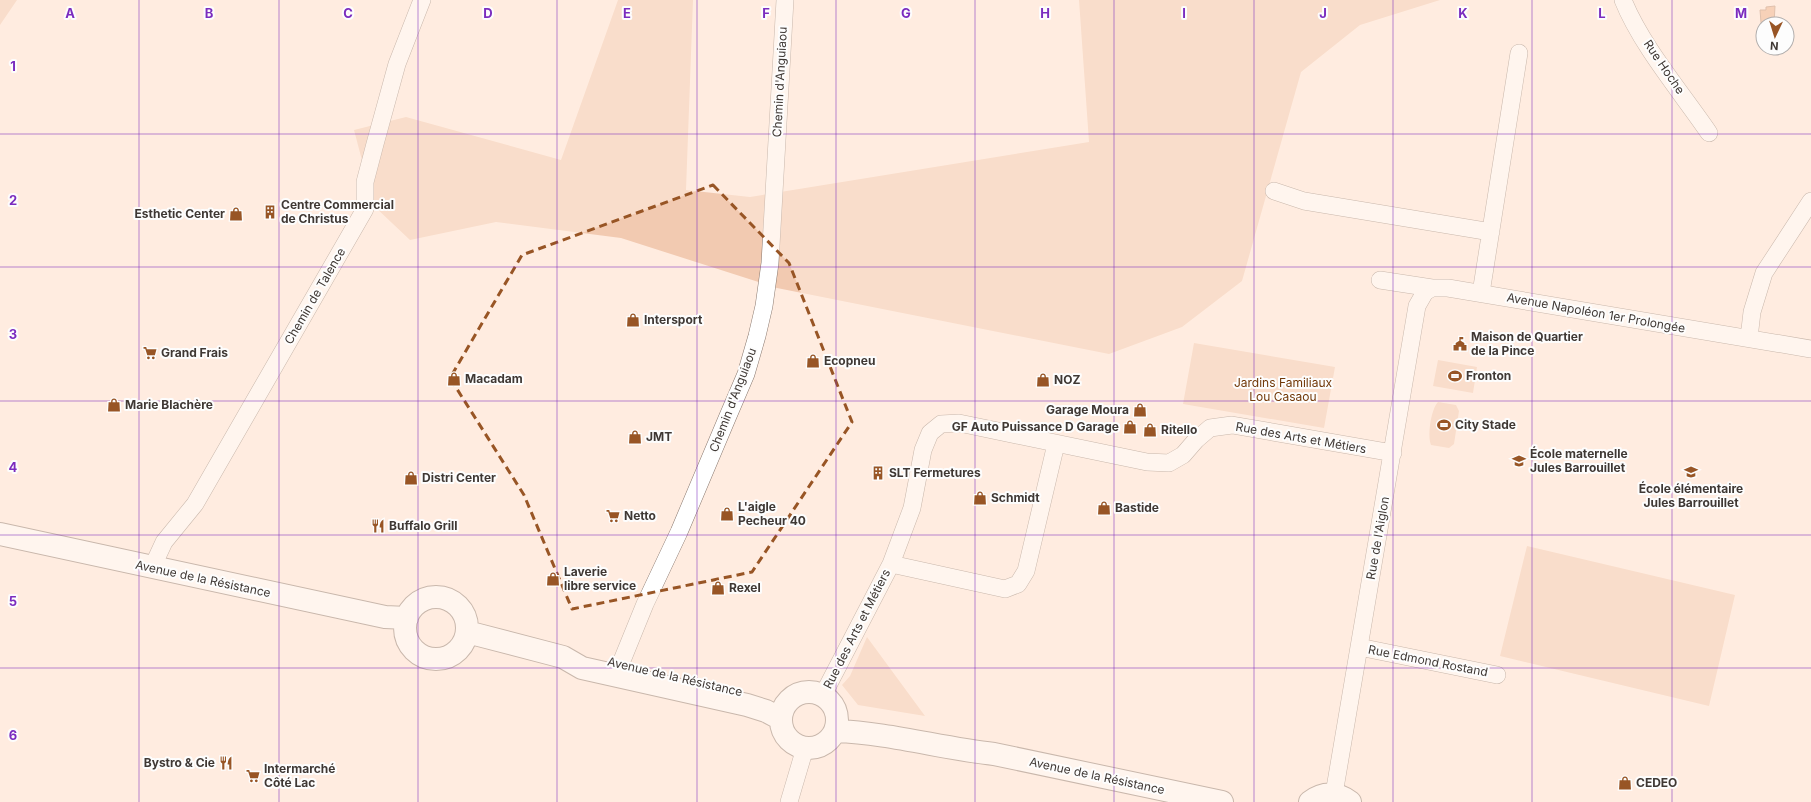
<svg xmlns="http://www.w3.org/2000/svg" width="1811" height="802" font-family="Inter,sans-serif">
  <rect width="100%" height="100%" fill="#ffece0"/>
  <path fill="#f2cab1" d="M0 0H17L0 25Z
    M618 0H693L686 190 750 197 1089 142 1079 0H1440L1360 25 1301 72 1242 281 1182 327 1109 354 777 288 621 238 496 222 410 240 374 206 354 130 406 117 561 160Z
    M1194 343 1335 367 1324 428 1183 404Z
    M1438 360 1477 367 1473 393 1433 386Z
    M1438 402 1456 405 1459 411 1454 444 1449 448 1431 445C1427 436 1431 409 1438 402Z
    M1527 546 1735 595 1709 706 1500 656Z
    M867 637 925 716 858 705 842 685 850 676Z"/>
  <path fill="#eeaf87" stroke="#ba8b6e" d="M1775 6 1774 24H1763L1762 35 1760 10H1766V7Z"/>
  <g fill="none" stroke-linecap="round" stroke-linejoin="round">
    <g stroke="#88776d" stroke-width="18">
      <path id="street" d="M1623 0C1641 45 1681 92 1709 133
        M1274 191 1304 201 1491 232
        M1380 280 1432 288H1448L1811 349
        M1481 293 1519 53
        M1749 338 1752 312 1764 273 1811 201
        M891 564 1005 589 1018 584 1026 571 1056 444
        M152 568 164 542 195 504 365 209V182L375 144 397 64 422 0
        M1359 647 1497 675
        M621 663 645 604 679 532 728 416 746 374 757 336 764 306 770 263 785 0
        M823 695 891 564 912 508 923 450 930 433 941 424 959 423 1147 462 1169 463 1183 455 1196 440 1210 428 1232 425 1393 453
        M1334 794 1417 306 1425 292 1432 288
        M789 802 805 748"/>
    </g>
    <g stroke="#88776d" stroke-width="24">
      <path id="secondary" d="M0 534 385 617 407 618
        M405 628a31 31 0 1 1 62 0a31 31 0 1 1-62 0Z
        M467 632 563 657 582 668 747 705 766 711 781 719
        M781 720a28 28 0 1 1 56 0a28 28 0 1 1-56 0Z
        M836 731C889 733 941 748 994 754L1222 802
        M1310 802C1323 792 1337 792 1350 802"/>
    </g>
    <use href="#street" stroke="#fff" stroke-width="17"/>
    <use href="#secondary" stroke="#fff" stroke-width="22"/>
  </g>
  <path d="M0 0H1811V802H0ZM713 185 789 263 852 422 752 572 572 609 524 495 450 378 522 255Z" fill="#ffece0" fill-opacity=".55" fill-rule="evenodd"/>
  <path fill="none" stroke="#985525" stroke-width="3" stroke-dasharray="8 5" stroke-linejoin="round" d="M713 185 789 263 852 422 752 572 572 609 524 495 450 378 522 255Z"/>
  <path fill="none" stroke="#7b2cbf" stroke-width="1" stroke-opacity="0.55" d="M139 0V802M279 0V802M418 0V802M557 0V802M697 0V802M836 0V802M975 0V802M1114 0V802M1254 0V802M1393 0V802M1532 0V802M1672 0V802M0 134H1811M0 267H1811M0 401H1811M0 535H1811M0 668H1811"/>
  <defs>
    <g id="building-bare" transform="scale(1.08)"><path d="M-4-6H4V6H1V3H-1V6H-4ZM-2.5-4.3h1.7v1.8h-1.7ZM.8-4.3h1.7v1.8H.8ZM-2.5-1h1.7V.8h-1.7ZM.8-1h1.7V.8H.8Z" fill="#985525" stroke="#fdfdfd" stroke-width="2.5" paint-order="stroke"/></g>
    <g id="shop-bare" transform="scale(1.08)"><path d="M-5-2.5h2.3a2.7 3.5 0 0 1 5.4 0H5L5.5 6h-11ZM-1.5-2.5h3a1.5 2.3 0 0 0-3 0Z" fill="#985525" stroke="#fdfdfd" stroke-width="2.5" paint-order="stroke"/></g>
    <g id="civic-bare" transform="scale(1.08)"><path d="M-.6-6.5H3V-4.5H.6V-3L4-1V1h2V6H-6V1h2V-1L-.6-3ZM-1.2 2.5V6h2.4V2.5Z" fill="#985525" stroke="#fdfdfd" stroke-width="2.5" paint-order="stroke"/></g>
    <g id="supermarket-bare" transform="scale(1.08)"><path d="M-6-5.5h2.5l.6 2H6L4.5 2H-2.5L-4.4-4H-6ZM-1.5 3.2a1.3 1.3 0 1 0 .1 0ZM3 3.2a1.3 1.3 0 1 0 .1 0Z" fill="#985525" stroke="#fdfdfd" stroke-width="2.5" paint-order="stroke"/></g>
    <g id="stadium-bare" transform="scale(1.08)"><path d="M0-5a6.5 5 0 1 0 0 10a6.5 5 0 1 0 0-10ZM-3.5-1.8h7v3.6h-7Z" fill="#985525" stroke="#fdfdfd" stroke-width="2.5" paint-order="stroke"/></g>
    <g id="school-bare" transform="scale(1.08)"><path d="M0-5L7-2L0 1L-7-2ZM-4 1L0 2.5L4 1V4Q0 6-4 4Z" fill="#985525" stroke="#fdfdfd" stroke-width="2.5" paint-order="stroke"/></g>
    <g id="restaurant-bare" transform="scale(1.08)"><path d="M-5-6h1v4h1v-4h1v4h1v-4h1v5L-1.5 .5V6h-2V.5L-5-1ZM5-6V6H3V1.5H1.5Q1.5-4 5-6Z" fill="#985525" stroke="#fdfdfd" stroke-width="2.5" paint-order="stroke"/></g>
  </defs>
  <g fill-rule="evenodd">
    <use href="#building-bare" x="270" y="212"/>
    <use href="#shop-bare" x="236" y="214"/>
    <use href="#shop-bare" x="633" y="320"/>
    <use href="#civic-bare" x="1460" y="344"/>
    <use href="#supermarket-bare" x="150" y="353"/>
    <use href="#shop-bare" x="813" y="361"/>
    <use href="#stadium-bare" x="1455" y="376"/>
    <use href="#shop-bare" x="454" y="379"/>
    <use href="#shop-bare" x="1043" y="380"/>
    <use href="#shop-bare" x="114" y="405"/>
    <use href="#shop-bare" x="1140" y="410"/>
    <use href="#stadium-bare" x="1444" y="425"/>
    <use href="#shop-bare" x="1130" y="427"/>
    <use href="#shop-bare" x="1150" y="430"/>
    <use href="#shop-bare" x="635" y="437"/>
    <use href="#school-bare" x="1519" y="461"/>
    <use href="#school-bare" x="1691" y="472"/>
    <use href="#building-bare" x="878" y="473"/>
    <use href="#shop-bare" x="411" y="478"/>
    <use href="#shop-bare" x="980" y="498"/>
    <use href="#shop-bare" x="1104" y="508"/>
    <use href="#shop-bare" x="727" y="514"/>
    <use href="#supermarket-bare" x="613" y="516"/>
    <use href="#restaurant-bare" x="378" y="526"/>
    <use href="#shop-bare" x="553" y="579"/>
    <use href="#shop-bare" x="718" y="588"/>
    <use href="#restaurant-bare" x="226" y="763"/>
    <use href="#supermarket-bare" x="253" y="776"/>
    <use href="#shop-bare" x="1625" y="783"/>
  </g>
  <g text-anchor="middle" stroke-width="4" stroke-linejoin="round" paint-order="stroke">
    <g font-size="12" fill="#3f3834" stroke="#fdfdfd">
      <text transform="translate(1664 67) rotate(56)" y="4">Rue Hoche</text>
      <text transform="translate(780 82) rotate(-87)" y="4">Chemin d'Anguiaou</text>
      <text transform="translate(315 296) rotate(-60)" y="4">Chemin de Talence</text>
      <text transform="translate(1596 313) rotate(10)" y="4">Avenue Napoléon 1er Prolongée</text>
      <text transform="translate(733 400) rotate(-69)" y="4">Chemin d'Anguiaou</text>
      <text transform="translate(1301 438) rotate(10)" y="4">Rue des Arts et Métiers</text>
      <text transform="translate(1378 538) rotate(-80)" y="4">Rue de l'Aiglon</text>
      <text transform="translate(203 579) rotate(12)" y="4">Avenue de la Résistance</text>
      <text transform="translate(857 629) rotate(-63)" y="4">Rue des Arts et Métiers</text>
      <text transform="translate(1428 661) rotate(11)" y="4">Rue Edmond Rostand</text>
      <text transform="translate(675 677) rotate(13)" y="4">Avenue de la Résistance</text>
      <text transform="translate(1097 776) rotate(12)" y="4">Avenue de la Résistance</text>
    </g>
    <g font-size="12" font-weight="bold" fill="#3f3834" stroke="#fdfdfd" text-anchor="start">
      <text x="281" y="209">Centre Commercial<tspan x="281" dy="14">de Christus</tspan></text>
      <text x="225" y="218" text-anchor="end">Esthetic Center</text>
      <text x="644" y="324">Intersport</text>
      <text x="1471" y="341">Maison de Quartier<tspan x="1471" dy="14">de la Pince</tspan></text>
      <text x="161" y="357">Grand Frais</text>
      <text x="824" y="365">Ecopneu</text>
      <text x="1466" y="380">Fronton</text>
      <text x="465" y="383">Macadam</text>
      <text x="1054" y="384">NOZ</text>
      <text x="125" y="409">Marie Blachère</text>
      <text x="1129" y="414" text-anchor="end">Garage Moura</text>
      <text x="1455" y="429">City Stade</text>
      <text x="1119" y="431" text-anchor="end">GF Auto Puissance D Garage</text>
      <text x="1161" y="434">Ritello</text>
      <text x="646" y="441">JMT</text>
      <text x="1530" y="458">École maternelle<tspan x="1530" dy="14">Jules Barrouillet</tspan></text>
      <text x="889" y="477">SLT Fermetures</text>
      <text x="422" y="482">Distri Center</text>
      <text x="1691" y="493" text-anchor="middle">École élémentaire<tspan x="1691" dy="14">Jules Barrouillet</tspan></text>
      <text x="991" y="502">Schmidt</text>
      <text x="738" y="511">L'aigle<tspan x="738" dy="14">Pecheur 40</tspan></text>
      <text x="1115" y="512">Bastide</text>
      <text x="624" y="520">Netto</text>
      <text x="389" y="530">Buffalo Grill</text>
      <text x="564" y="576">Laverie<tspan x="564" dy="14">libre service</tspan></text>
      <text x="729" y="592">Rexel</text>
      <text x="215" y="767" text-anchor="end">Bystro &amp; Cie</text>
      <text x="264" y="773">Intermarché<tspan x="264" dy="14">Côté Lac</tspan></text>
      <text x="1636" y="787">CEDEO</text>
    </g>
    <g font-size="12" fill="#713808" stroke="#fdfdfd">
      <text x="1283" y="387">Jardins Familiaux<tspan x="1283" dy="14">Lou Casaou</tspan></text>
    </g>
  </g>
  <g font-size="13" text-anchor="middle" font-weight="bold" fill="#7b2cbf" stroke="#fdfdfd" stroke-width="4" stroke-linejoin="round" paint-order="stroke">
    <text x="70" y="18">A</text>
    <text x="209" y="18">B</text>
    <text x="348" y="18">C</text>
    <text x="488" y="18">D</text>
    <text x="627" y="18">E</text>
    <text x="766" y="18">F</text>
    <text x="906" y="18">G</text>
    <text x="1045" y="18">H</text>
    <text x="1184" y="18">I</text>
    <text x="1323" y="18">J</text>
    <text x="1463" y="18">K</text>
    <text x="1602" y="18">L</text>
    <text x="1741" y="18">M</text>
    <text x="13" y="71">1</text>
    <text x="13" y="205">2</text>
    <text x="13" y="339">3</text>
    <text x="13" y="472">4</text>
    <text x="13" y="606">5</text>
    <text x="13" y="740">6</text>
  </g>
  <g transform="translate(1775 36) rotate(184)"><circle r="19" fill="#fdfdfd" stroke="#b1aead"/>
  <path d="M0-3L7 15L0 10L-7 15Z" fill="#985525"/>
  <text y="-6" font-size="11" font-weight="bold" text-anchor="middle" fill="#3f3834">N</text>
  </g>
</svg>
